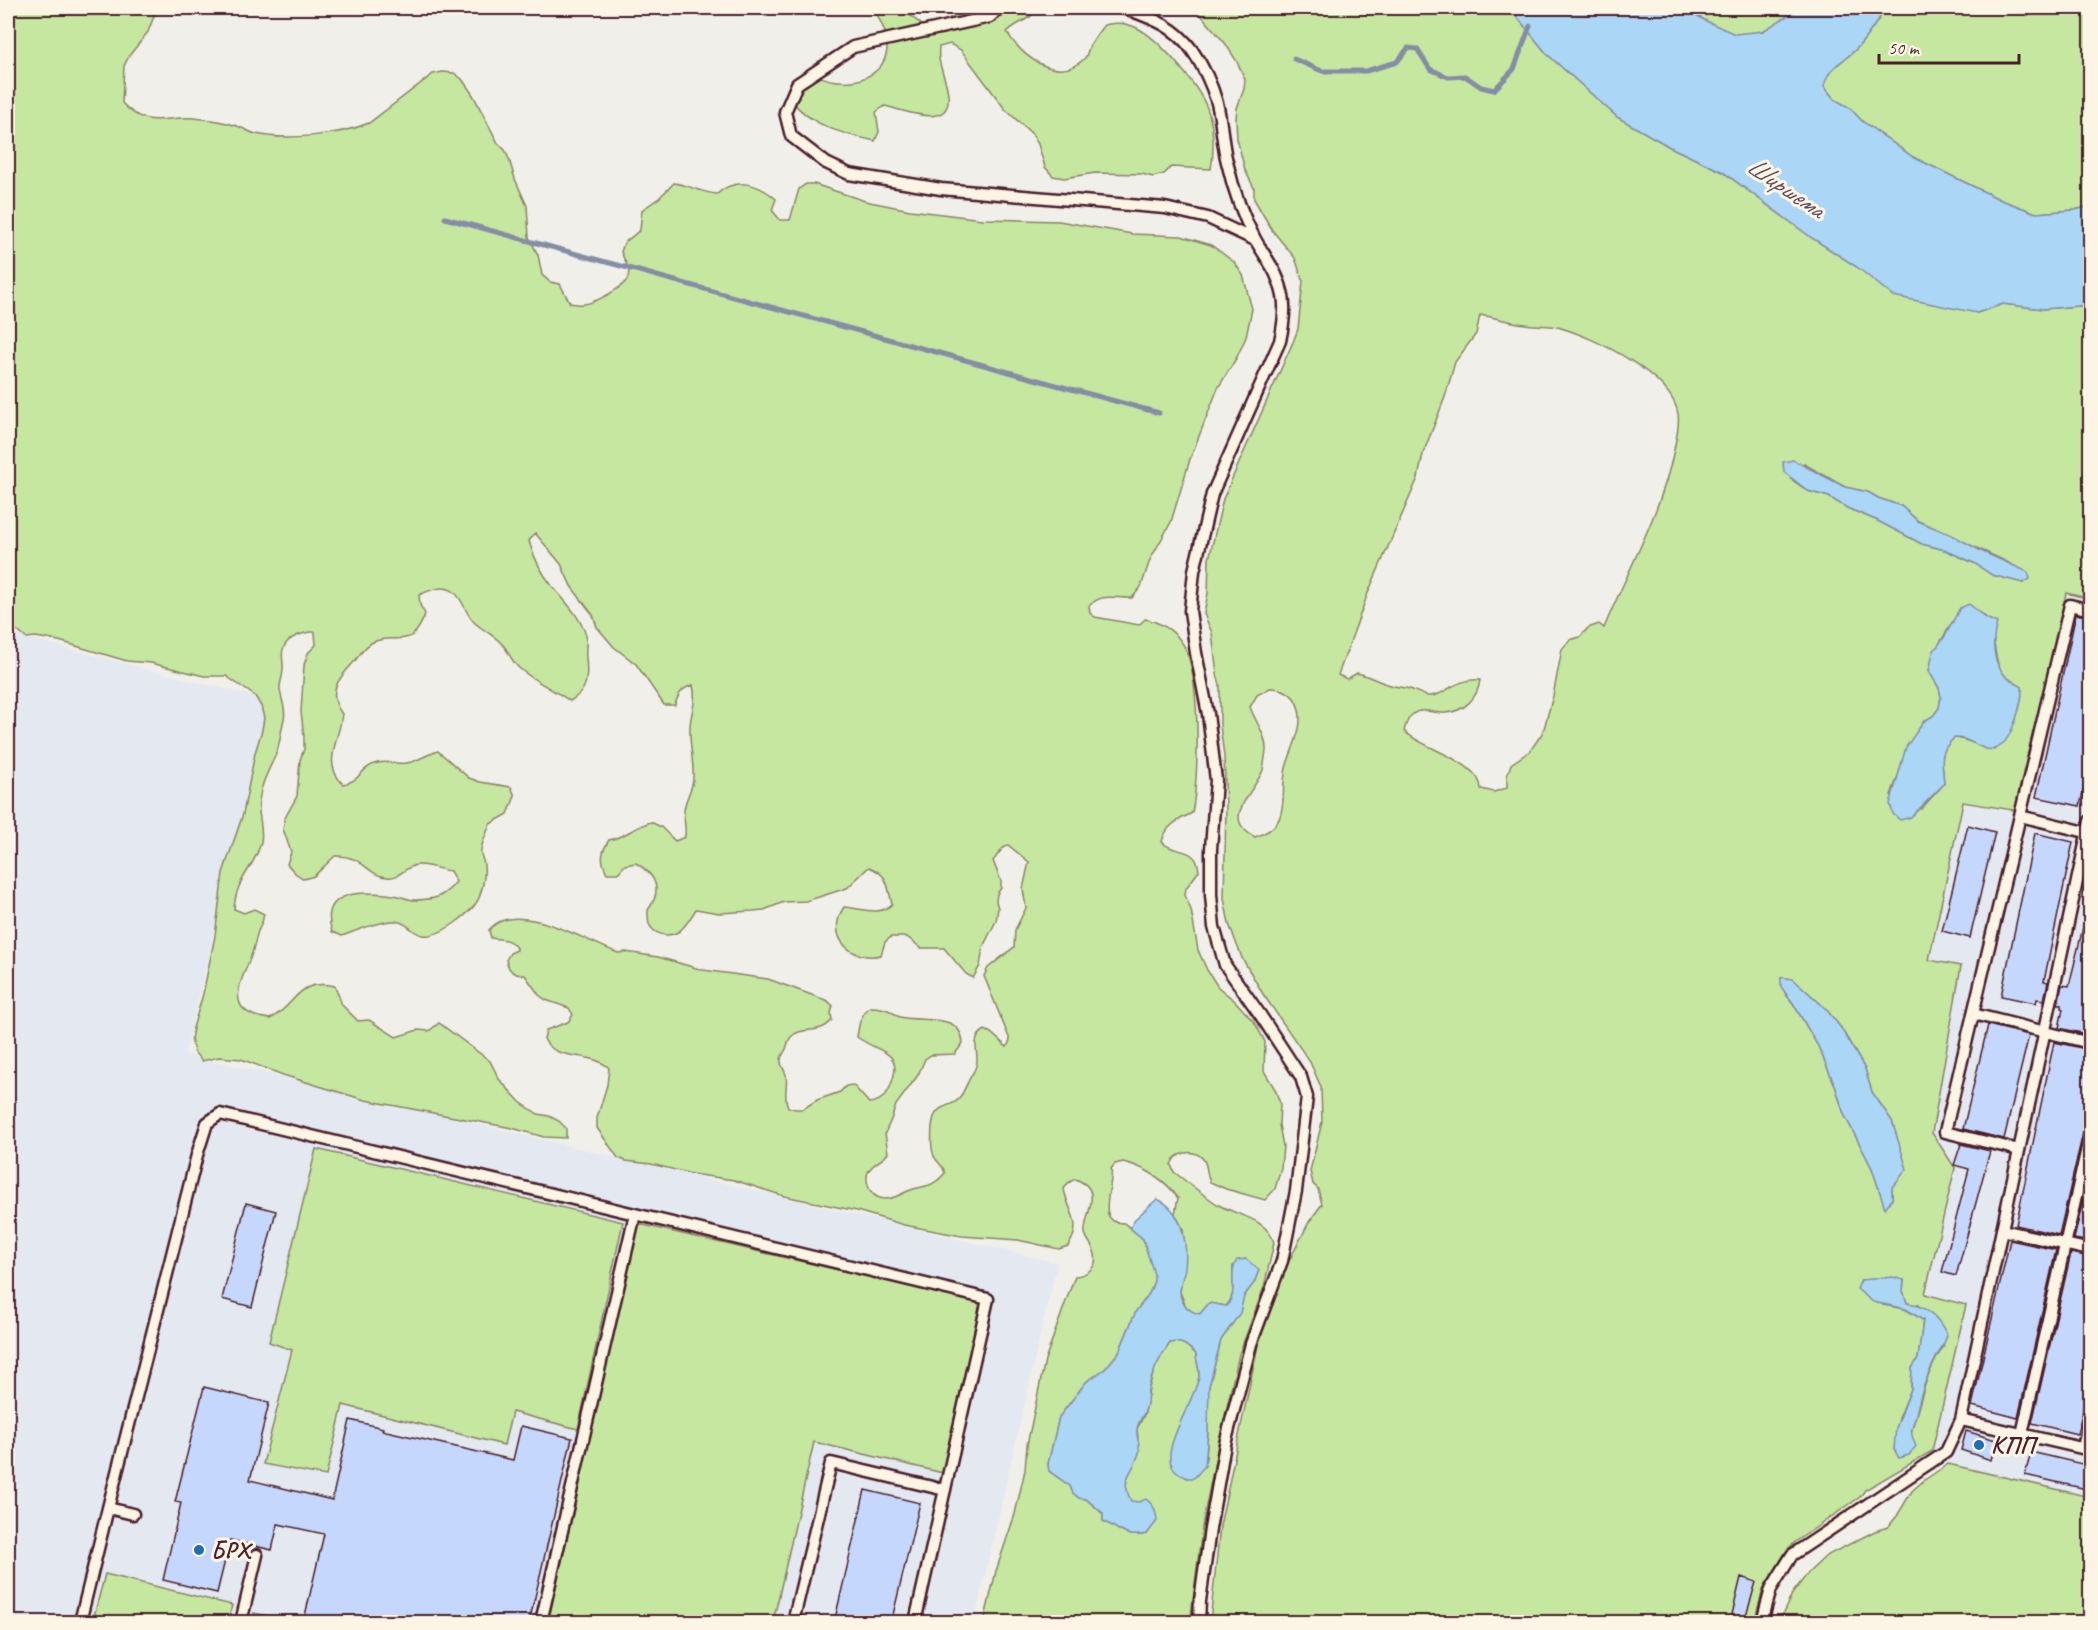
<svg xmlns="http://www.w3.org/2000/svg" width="2098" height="1630" font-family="Caveat,sans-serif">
  <rect width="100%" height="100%" fill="#f1efea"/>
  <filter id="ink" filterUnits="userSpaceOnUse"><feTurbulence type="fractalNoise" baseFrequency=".0167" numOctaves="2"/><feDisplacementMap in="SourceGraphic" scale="12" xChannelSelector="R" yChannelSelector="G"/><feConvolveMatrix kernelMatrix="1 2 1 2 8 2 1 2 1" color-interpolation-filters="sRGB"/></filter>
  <g filter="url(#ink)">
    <path fill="#e4e8f0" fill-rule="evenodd" d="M2066 593 2090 599V1497L1948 1464 1932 1451 1966 1305 1925 1294 1955 1168 1932 1134 1960 966 1928 960 1963 802 2019 810Z
      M8 633 270 701 185 1054 1057 1263 974 1622H773L814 1441 639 1224 548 1622H295L255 1613 252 1622H228L232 1606 94 1620 104 1622H8ZM269 1342 511 1411 504 1444 343 1405 264 1464 292 1349Z"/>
    <path fill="#c6e7a0" stroke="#888366" stroke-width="1.5" fill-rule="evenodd" d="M8 8H157L148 32 129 56 124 66 122 103C147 130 163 116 194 118 207 119 222 121 234 125 242 127 248 132 256 134 287 141 340 135 369 123L433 74 443 72 454 73 462 79 473 95 498 143 505 150 509 159 515 179 527 206 529 237 538 255 542 275 550 282 560 284 570 303C575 304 579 305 584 304 594 303 624 288 628 278 631 269 624 260 621 252L624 243 640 230 642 210 659 198 674 183C689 185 702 193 717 194 736 177 758 183 776 199L772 210 780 220H790L799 189 806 184H814L865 201 910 210 982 219 1059 221 1132 234 1181 236 1211 245 1234 262 1243 275 1252 309 1246 337 1237 357 1218 388 1190 459 1171 522 1150 560 1141 587 1132 598C1115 599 1102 592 1089 606L1090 613 1095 617 1139 625 1145 619C1158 622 1171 628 1180 640 1202 665 1199 780 1192 813 1178 820 1166 825 1162 842 1174 855 1197 845 1199 871L1186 888 1185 895 1191 910 1198 950 1207 970 1218 987 1235 1001 1255 1023 1265 1042 1264 1071 1275 1089 1280 1103 1279 1125 1283 1146 1281 1168 1275 1189 1265 1200 1226 1189 1210 1182C1206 1175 1208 1165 1203 1159 1194 1148 1175 1152 1171 1165L1174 1172C1188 1183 1202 1194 1217 1204 1236 1216 1267 1217 1274 1243L1264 1287 1239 1354 1218 1446 1203 1521 1190 1622H984L996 1571 1015 1514 1025 1470 1027 1445 1045 1360 1075 1276C1086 1275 1098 1268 1095 1255 1094 1247 1087 1241 1085 1233 1083 1216 1106 1189 1075 1179L1068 1183 1064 1189C1068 1212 1084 1223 1068 1246L1059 1249 1018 1240 962 1236 904 1225 857 1211 784 1196 734 1180 692 1174 651 1164 626 1161 618 1158 597 1128V1118L607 1085 609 1068C590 1050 556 1063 544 1039L546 1030 568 1022 573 1015 569 1008 546 1000 539 995 525 975C513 975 509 971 506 960L510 953 517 950C511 938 503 940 491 938L489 930C515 897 588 942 618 953L626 952 658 957 703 970 768 979 828 1001 833 1006 831 1013 832 1020C820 1036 802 1025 791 1037 787 1041 788 1045 786 1049 784 1054 780 1056 781 1062 781 1066 785 1070 786 1075 788 1086 783 1095 788 1107L795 1109H803L817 1100 840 1092 846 1086 853 1085 869 1103C879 1102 886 1097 890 1087 906 1050 880 1054 857 1037 859 1024 860 1015 870 1007 877 1007 885 1008 892 1012 897 1015 896 1016 900 1017 922 1023 960 1011 963 1043L955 1054 931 1055 925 1059 918 1075 896 1105 891 1120 885 1133 888 1153C883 1161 873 1162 868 1172 866 1177 867 1185 870 1190 880 1206 896 1197 908 1191 925 1184 930 1190 945 1173 943 1165 939 1164 935 1158 930 1150 931 1126 934 1117 938 1105 951 1107 959 1099 963 1094 969 1078 974 1071 983 1055 967 1041 985 1030L991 1033 1007 1047 1010 1040 984 976 988 968 1014 947 1015 930 1026 908 1023 889 1029 862 1008 845 1002 849 993 861 1001 881V888L997 894 996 901 998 908 996 921 983 947 980 966 973 978 966 974 944 948H921L907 937H891L885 942 881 955C850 962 825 936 844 907 861 908 880 917 892 904 887 885 889 875 869 867L847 888 806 901 784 902 764 910 753 911 719 913 696 909C691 917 686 927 678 932 668 938 654 935 649 924 648 920 648 914 648 910 663 890 656 875 636 863L625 865 618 873H607C600 860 601 852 609 840 625 837 636 826 651 822L661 827 675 841 685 837C686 828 684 822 684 814 683 801 693 790 693 778 694 760 689 744 690 726 691 710 697 704 693 685 682 688 678 694 675 705H664L636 664 614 647 597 627 593 615 571 586 561 564 535 533 529 541C533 556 542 573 552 586 564 600 580 616 586 635 587 642 585 651 586 658 588 677 588 691 570 701 553 689 535 682 519 668 512 662 509 653 504 646 496 636 484 631 475 623 465 614 464 600 454 592 444 584 430 590 419 595L420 605 425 614C412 652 397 632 373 642 364 646 360 655 354 662 338 679 326 692 342 714 340 739 321 763 343 784 361 781 359 770 374 764 385 759 395 765 407 763 418 761 427 754 438 751L469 778 480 782 511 787 515 796 508 814 490 824C487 833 482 842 481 850 480 855 483 859 484 864 485 873 483 886 480 895 475 912 439 938 423 935 412 933 406 921 395 921 382 920 355 931 342 936L332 932C318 889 364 891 393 895 401 896 408 900 416 900 422 900 428 899 434 898 443 896 450 889 456 882L450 871C440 870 427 864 417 865 405 866 400 879 387 877 367 876 364 855 335 856L314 876 304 879 295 873 287 864 291 852 283 829 285 818 297 796 300 760 304 749V737L301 712 304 665 308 653 316 645 315 632C305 631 287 638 284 647 280 654 284 662 283 669 283 676 280 682 280 687 280 698 287 709 284 719 281 730 280 745 276 754 269 770 261 783 259 801 257 815 264 828 261 842 255 868 236 877 234 909L244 913 254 909 264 914C263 922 261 925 258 931 256 937 255 944 253 950 251 957 248 964 245 971 232 1000 237 1015 270 1019 297 1005 296 978 335 986L342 1005 358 1021 369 1020 396 1037 418 1030 429 1031 439 1023 490 1061 499 1079 520 1102 538 1114 549 1116 559 1121 566 1128V1138L544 1137 512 1128 365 1100 283 1075 241 1059 219 1057 202 1061 194 1052 191 1040 193 1028 203 994 215 936 223 873 243 814 255 753 262 730 264 718 261 706 255 696 226 676H204L151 663 127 661 59 641 36 637 26 638 16 630 8 628ZM1123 1162C1144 1167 1165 1179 1178 1198L1175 1214 1183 1229 1185 1257 1180 1292 1186 1307 1192 1312 1200 1314 1209 1303 1226 1306C1237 1295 1232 1280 1233 1266L1259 1270 1254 1283 1244 1296 1235 1320 1221 1340 1207 1394 1208 1431 1206 1458 1181 1475 1171 1465C1169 1429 1194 1409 1199 1377 1200 1369 1196 1361 1196 1354 1187 1346 1181 1340 1170 1343L1156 1363 1149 1388 1145 1413 1137 1429 1138 1438 1126 1484 1127 1493 1131 1502H1139L1147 1534C1125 1539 1121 1529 1103 1521V1514L1086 1499 1079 1498 1073 1493 1070 1486 1049 1471 1048 1464 1059 1417 1086 1382 1105 1369 1119 1352 1133 1318 1149 1294 1154 1281 1155 1274 1143 1239 1124 1223C1093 1224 1115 1184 1111 1169L1115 1164Z
      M881 8H901L927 29C944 28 948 21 957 8H1038C1031 20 1017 22 1007 32 1021 57 1059 85 1085 58 1088 54 1088 49 1090 45 1094 38 1099 31 1104 25 1116 22 1128 23 1139 29 1161 41 1203 90 1209 114 1214 130 1214 153 1211 169L1171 167 1164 174 1153 177 1142 174 1095 173 1064 178 1053 176 1045 167 1038 144 1032 134 1005 109 961 50 950 44 939 47C937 63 944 73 947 88 957 133 907 111 885 106L876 112 879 132 875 141C845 134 812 127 792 101L805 82 815 75C822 77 830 81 838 81 864 84 890 70 887 40 886 31 880 22 877 14Z
      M1195 8H1510L1547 54 1617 117 1670 147 1723 172 1812 238 1857 267 1977 313 2003 304 2043 309 2090 305V599L2066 593 2019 811 1963 802 1929 960 1961 966 1932 1133 1955 1168 1925 1294 1966 1305 1932 1451 1865 1490 1860 1497 1795 1542 1787 1550 1763 1589 1754 1622H1210L1220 1526 1258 1345 1286 1267 1309 1222 1322 1204 1318 1189 1313 1184 1310 1171 1322 1122 1321 1087 1310 1062 1263 994 1242 958 1229 924 1224 898 1226 808 1224 756 1220 725V685L1217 674 1212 633 1204 614 1208 593 1209 559 1223 499 1293 342 1298 329 1303 281 1295 258 1272 230 1254 199V188L1245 170 1237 139 1236 119 1237 108 1244 89 1245 79 1236 60 1225 43ZM1480 315C1498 318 1516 324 1534 325 1543 326 1551 325 1561 328 1595 338 1672 375 1678 414 1680 426 1676 438 1674 450 1661 513 1628 570 1604 628L1599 624 1588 628 1580 637 1570 640 1562 649 1553 696 1543 732 1530 751 1511 764 1507 776V788L1494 792 1481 789C1481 762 1421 748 1404 731 1406 725 1407 718 1413 714 1422 707 1435 714 1445 713 1464 712 1478 698 1480 680 1454 678 1444 697 1428 696 1422 695 1415 691 1410 689 1403 687 1395 687 1387 684 1376 681 1368 675 1357 673L1347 679 1338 675 1368 593 1418 478 1423 454 1445 397 1455 362 1476 334ZM1804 464 1845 487 1868 492 1878 498 1901 506 1918 521 2005 561 2016 567 2023 583 1992 575 1974 563 1945 550 1922 544 1876 520 1847 508 1829 497 1808 491 1791 479ZM1960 608C1965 609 1974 609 1979 612 1999 623 1990 655 2002 673 2006 679 2016 683 2022 687L2009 734 1994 750C1979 747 1968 739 1954 738 1937 753 1943 764 1944 784L1921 809 1891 795 1898 776 1924 721 1933 716 1939 708 1941 697 1939 688 1929 671C1933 647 1950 630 1960 608ZM1270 688C1280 688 1288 690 1294 698 1309 722 1292 745 1286 768 1279 797 1293 825 1255 837 1219 819 1254 793 1263 770 1264 765 1265 757 1266 751 1267 736 1255 721 1250 707L1257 695ZM1781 978 1792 979 1801 986 1826 1009 1841 1028 1865 1069 1872 1092 1892 1121 1906 1168 1892 1187V1199L1885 1207 1872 1168 1844 1114 1835 1085 1818 1046 1793 1003 1786 995ZM1861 1280H1904L1903 1291 1907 1303 1918 1305 1944 1346C1929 1368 1924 1387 1917 1412 1915 1421 1912 1426 1911 1435L1894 1449 1899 1418 1911 1389 1912 1368 1918 1360 1923 1320 1905 1309 1883 1305Z
      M1684 8H1800C1781 21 1760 38 1735 34 1722 32 1696 15 1684 8Z
      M1887 8H2090V206L2075 210 2036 213 2001 200 1913 157 1862 121 1850 108 1834 99 1824 86C1831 63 1844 63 1858 47 1869 35 1877 20 1887 8Z
      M316 1149 623 1222 578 1429 512 1412 504 1445 343 1405 326 1476 263 1464 292 1350 269 1342Z
      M639 1224 981 1303 943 1473 814 1442 773 1622H548Z
      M1948 1464 2090 1497V1622H1779L1792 1594 1808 1573 1826 1556 1875 1531 1888 1527 1897 1516 1912 1491 1923 1481Z
      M105 1574 232 1605 228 1622H104L93 1620Z
      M254 1613 295 1622H252Z"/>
    <path fill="#abd6f6" stroke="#848da5" stroke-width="1.5" d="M1510 8H1684L1706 21 1735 34 1763 31 1800 8H1887C1877 20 1869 35 1858 47 1844 63 1830 63 1824 86L1834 99 1850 108 1862 121 1913 157 2001 200 2036 213 2075 210 2090 206V305L2043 309 2003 304 1977 313 1893 296 1857 267 1812 238 1723 172 1670 147 1617 117 1547 54Z
      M1793 460 1845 487 1868 492 1878 498 1901 506 1918 521 1952 535 1983 552 2028 572 2030 579 2023 583 1992 575 1974 563 1945 550 1922 544 1876 520 1847 508 1829 497 1808 491 1784 472 1783 462Z
      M1969 604 1986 618 1997 623C1992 639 1992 659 2003 673 2007 679 2016 683 2022 687 2023 702 2011 746 1994 749 1984 752 1973 741 1963 739 1960 738 1957 738 1954 738 1937 753 1943 764 1944 784L1911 817 1900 820 1893 814 1890 804 1906 747 1924 721 1933 716 1939 708 1941 697 1939 688 1929 671 1933 652 1945 636 1960 608Z
      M1781 977 1792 979 1801 986 1826 1009 1841 1028 1865 1069 1872 1092 1892 1121 1907 1169 1892 1187V1199L1885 1208 1872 1168 1844 1114 1835 1085 1818 1046 1793 1003 1781 987Z
      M1157 1199C1182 1209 1188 1243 1185 1268 1184 1275 1180 1284 1180 1291 1180 1303 1189 1312 1200 1314L1209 1303 1226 1306C1240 1293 1227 1275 1237 1260L1246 1259 1259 1270 1254 1283 1244 1296 1240 1313 1221 1340 1209 1386 1208 1431 1205 1466 1194 1478H1187C1182 1475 1175 1472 1172 1466 1161 1448 1195 1399 1199 1377 1200 1370 1196 1361 1196 1354 1188 1346 1181 1340 1170 1343 1159 1358 1152 1372 1148 1390 1147 1396 1148 1402 1146 1408 1144 1416 1137 1422 1137 1430 1136 1438 1141 1445 1139 1453 1133 1474 1119 1477 1131 1501L1139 1502 1146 1499C1154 1505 1156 1511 1157 1521L1147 1534C1125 1539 1121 1529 1103 1521V1513L1086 1499 1079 1498 1073 1493 1070 1486 1049 1471 1048 1464 1059 1417 1086 1382 1105 1369 1119 1352 1136 1311 1149 1294 1154 1281V1274L1143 1239 1130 1228 1135 1219Z
      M1893 1277 1904 1280 1903 1291 1907 1303C1927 1307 1938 1316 1947 1335 1945 1343 1942 1348 1937 1356 1928 1373 1921 1391 1917 1410 1914 1428 1907 1427 1916 1446L1909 1455 1899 1458 1894 1449 1896 1428 1911 1389 1912 1368 1918 1359 1923 1320 1906 1309 1873 1302 1857 1289 1861 1280Z"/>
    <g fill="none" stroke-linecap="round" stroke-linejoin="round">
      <path stroke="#848da5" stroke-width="5" d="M1294 59 1322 71H1366L1397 62 1408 48 1417 49 1430 69 1448 77 1465 76 1481 87 1494 90 1514 69 1530 26
        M445 218 1159 413"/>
    </g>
    <path fill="#c6d7fd" stroke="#4a1f2b" stroke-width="1.5" d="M2076 614 2091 617V756L2080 806 2036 797Z
      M1968 825 1995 832 1970 938 1942 931Z
      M2035 833 2073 842 2044 981 2048 982 2044 1000 2037 999 2036 1003 2001 996Z
      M2085 919 2091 920V1035L2059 1028 2063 1009 2061 1008V1004H2058L2062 985 2069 986Z
      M1988 1025 2029 1035 2004 1139 1963 1129Z
      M2054 1042 2091 1050V1092L2084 1122 2091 1123V1128L2085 1130 2083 1133 2059 1235 2016 1225Z
      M1961 1144 1990 1151 1956 1276 1942 1272 1969 1169 1954 1165Z
      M2091 1167V1242L2074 1239Z
      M246 1203 276 1211 252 1307 222 1299Z
      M2010 1240 2056 1250 2018 1418 1972 1406Z
      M2071 1253 2091 1257V1378L2077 1434 2032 1423Z
      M204 1387 269 1403 250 1480 332 1500 350 1420 383 1428 382 1430 513 1460 521 1426 572 1438 529 1623H316L304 1620 324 1534 278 1524 272 1550 230 1540 217 1593 163 1580 181 1503 175 1502Z
      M1966 1431 1996 1440 1991 1460 1961 1450Z
      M2031 1452 2091 1466V1490L2025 1475Z
      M865 1490 920 1503 891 1623H834Z
      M1741 1577 1756 1582 1744 1623H1730Z"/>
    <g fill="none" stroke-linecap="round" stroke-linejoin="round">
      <g stroke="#4a1f2b" stroke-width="15">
        <path id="lane" d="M999 8 990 17 853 47 797 84 785 112 791 136 826 163 849 174 941 189 1165 208 1208 218 1255 240
          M1124 8C1151 18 1174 25 1192 50 1203 66 1212 85 1217 103 1222 122 1222 143 1227 162 1233 188 1242 215 1255 239 1266 259 1279 273 1283 296 1286 310 1283 327 1280 341L1212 494 1194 571 1190 611 1196 653 1208 714 1216 780 1211 849V895L1214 927 1225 965 1261 1016 1301 1077 1307 1097 1296 1191 1282 1261 1251 1344 1225 1444 1210 1529 1200 1601 1199 1622
          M2020 816 2090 833
          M1973 1014 2090 1043
          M2019 1150 1945 1132 2070 605 2090 610
          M635 1214 988 1299 915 1622
          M2002 1230 2090 1250
          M1961 1420 2090 1450
          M2022 1434 2090 1135
          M2083 1448 2090 1415
          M108 1508 197 1155 207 1123 220 1114 635 1214 541 1622
          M80 1622 108 1508 133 1514
          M241 1622 257 1555
          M793 1622 831 1463 945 1490
          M1762 1622 1771 1589 1792 1555 1946 1452 1961 1420 2090 821"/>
      </g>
      <use href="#lane" stroke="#fcf5e5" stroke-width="10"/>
    </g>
  </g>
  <g fill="#1f6fb2" stroke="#fcf5e5" stroke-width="2">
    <circle cx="1979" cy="1445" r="6"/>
    <circle cx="199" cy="1550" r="6"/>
  </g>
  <g text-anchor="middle" stroke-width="6" stroke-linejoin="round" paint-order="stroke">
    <g font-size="24" font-weight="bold" fill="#4a1f2b" stroke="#fcf5e5" text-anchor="start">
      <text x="1991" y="1453">КПП</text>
      <text x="211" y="1558">БРХ</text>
    </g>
    <g font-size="26" font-style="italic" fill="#624d5e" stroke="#fcf5e5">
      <text transform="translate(1786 187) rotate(34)" y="9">Ширшема</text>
    </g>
  </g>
  <rect width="2098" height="1630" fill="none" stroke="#fcf5e5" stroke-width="30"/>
  <rect x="15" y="15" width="2068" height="1600" fill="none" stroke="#4a1f2b" stroke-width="2" filter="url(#ink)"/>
  <path d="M1879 54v9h140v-9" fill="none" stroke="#4a1f2b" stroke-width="3"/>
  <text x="1888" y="54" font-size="18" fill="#4a1f2b" stroke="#fcf5e5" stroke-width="4.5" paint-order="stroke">50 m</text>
</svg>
